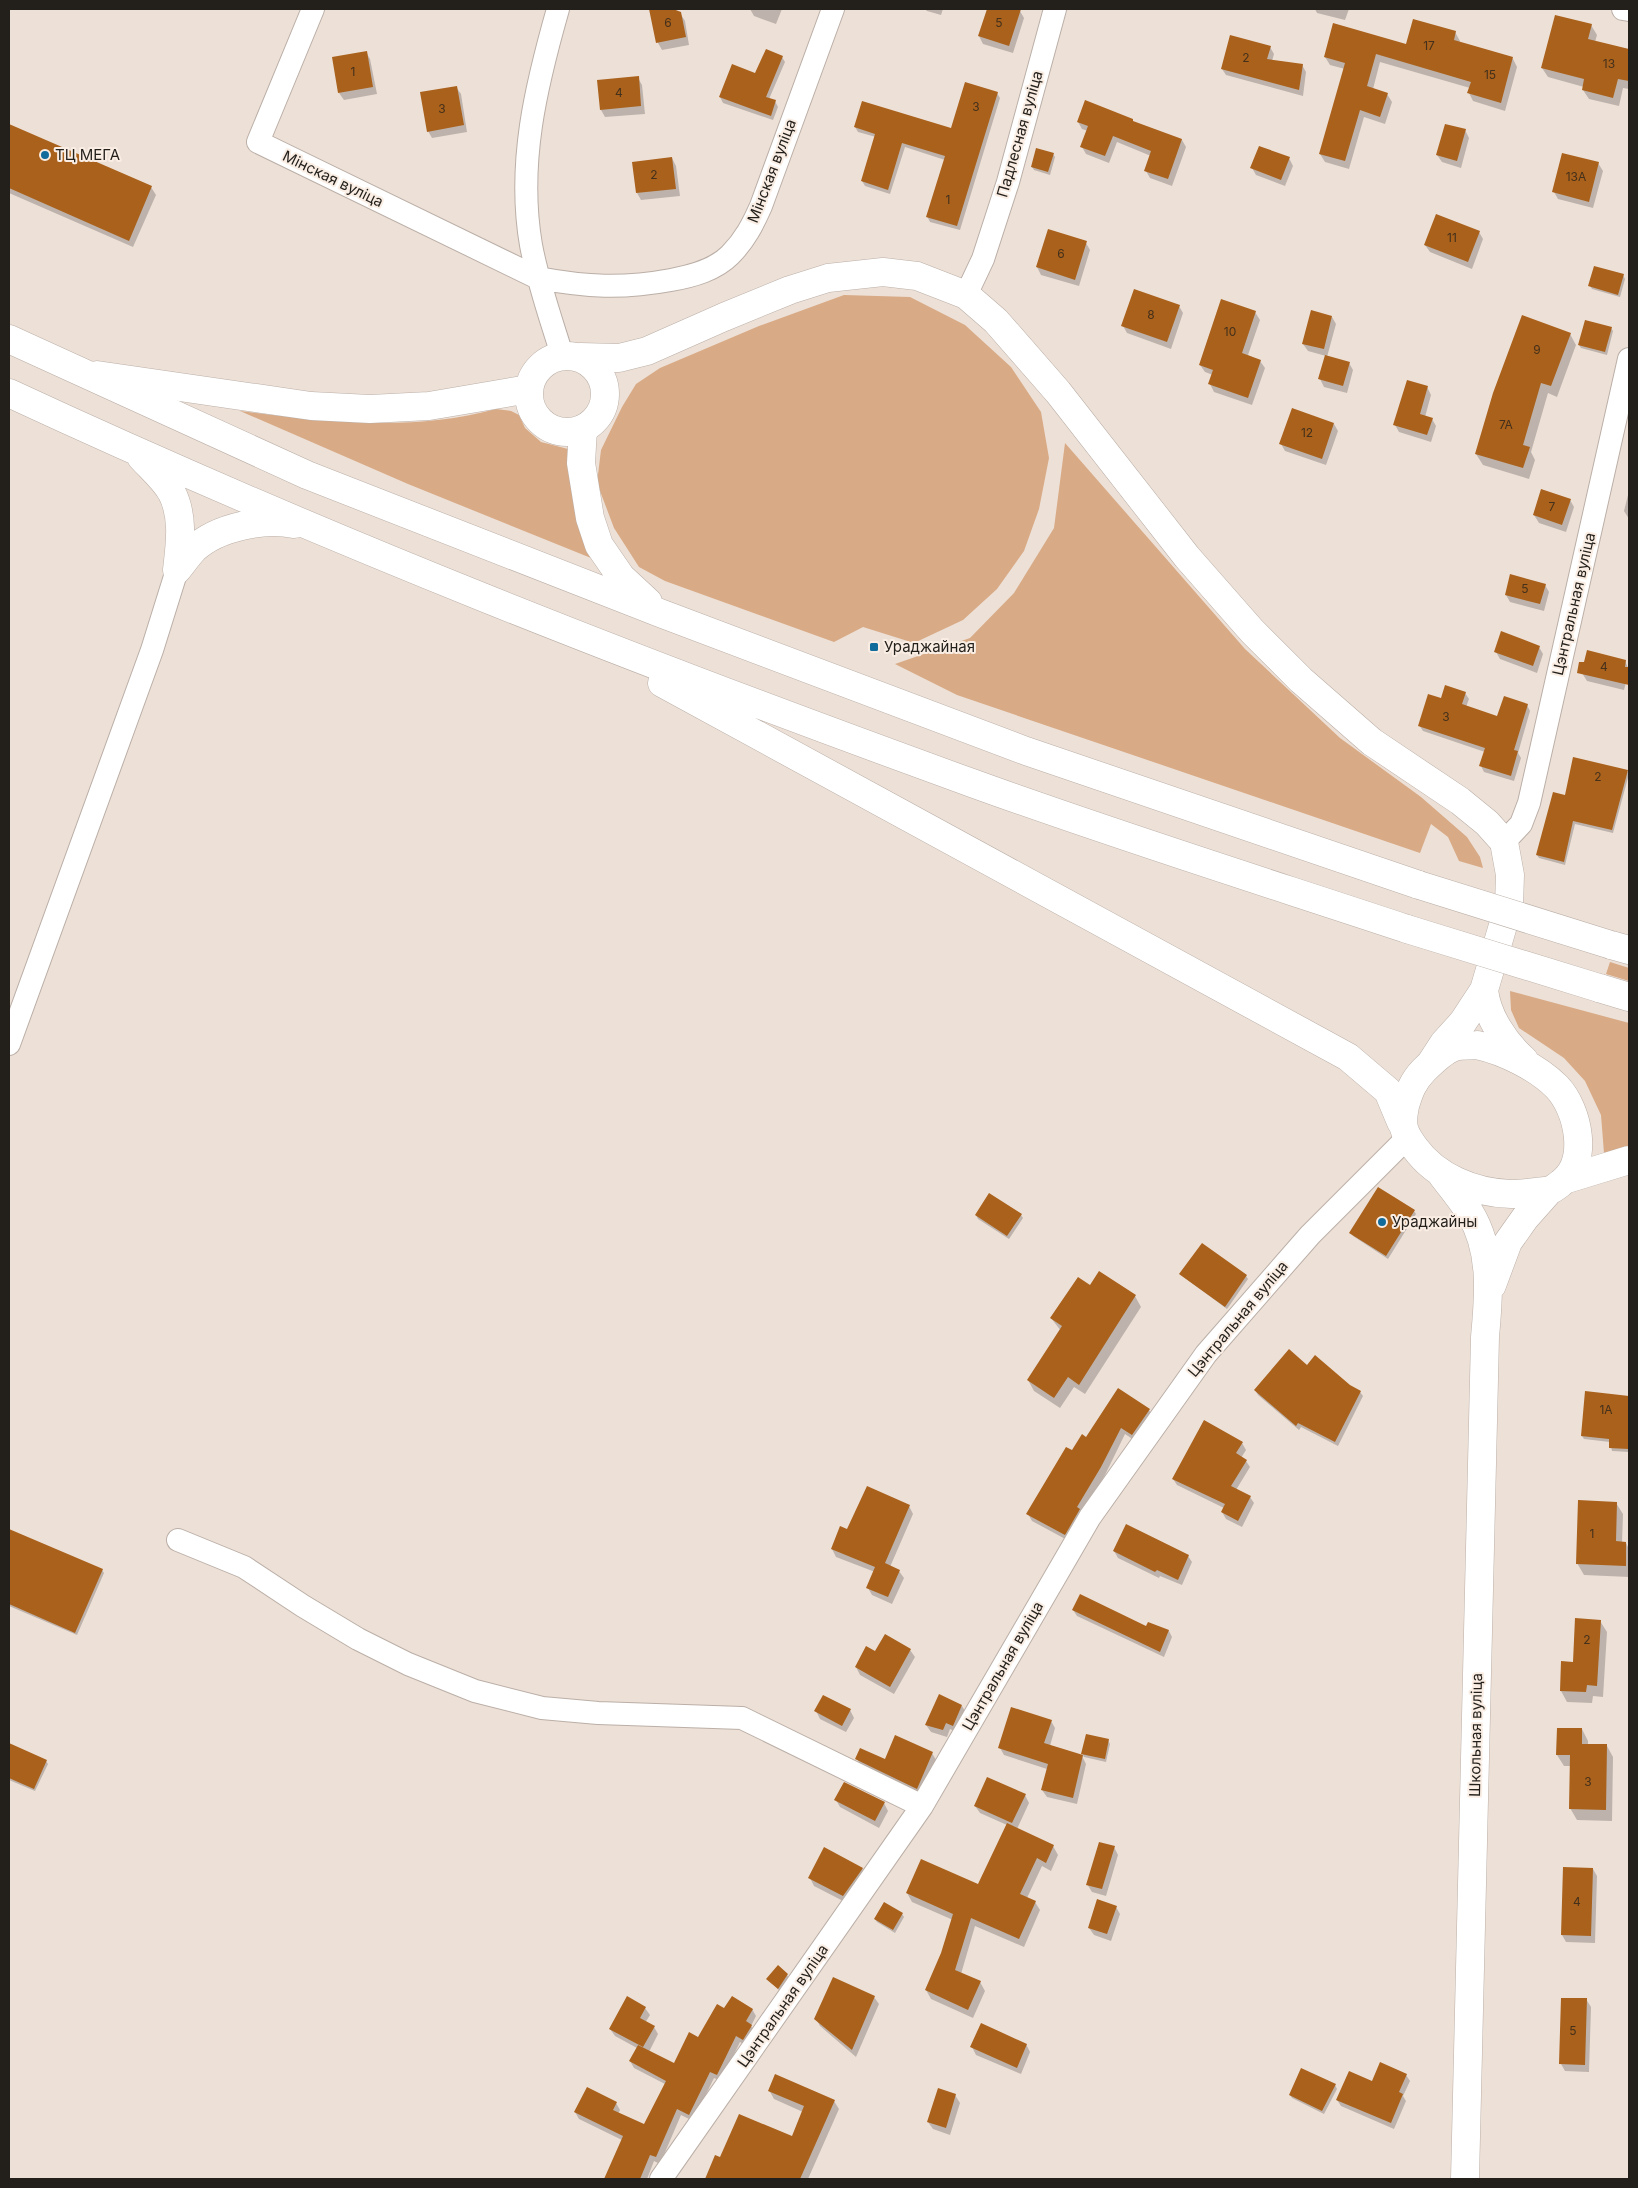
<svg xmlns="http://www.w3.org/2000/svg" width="1638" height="2188" font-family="Inter,sans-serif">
  <rect width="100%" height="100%" fill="#ede0d7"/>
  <path fill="#d8aa85" d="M844 295 910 297 965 325 1011 367 1041 412 1049 458 1039 509 1024 551 997 589 963 620 914 643 863 627 834 642 665 581 639 567 614 528 597 483 601 450 622 407 636 384 660 368 759 326Z
    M496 409 511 411 519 415 525 428 541 442 568 449C570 491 578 518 591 558L408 484 240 411C326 422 412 432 496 409Z
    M1065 443 1245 649 1340 738 1421 797 1467 837 1480 857 1483 868 1459 861 1448 837 1431 824 1420 853 957 695 895 664 970 638 1014 593 1054 528Z
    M1610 962 1629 968V981L1606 974Z
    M1510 991 1629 1023V1146L1604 1153 1601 1115 1585 1081 1564 1058 1519 1028 1511 1010Z"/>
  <path fill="#0003" d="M651 9H677L676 11 680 13 685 21 689 45 662 50 658 43Z
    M750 9H782L776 24 754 16Z
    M925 9H943L941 15 927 11Z
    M988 9H1015L1020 11 1024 18 1013 53 983 44 979 36Z
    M1315 9H1349L1345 20 1317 13Z
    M1591 25 1597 35 1595 42 1629 50V89L1623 88 1619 106 1589 99 1583 90 1584 87 1548 77 1542 68Z
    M1455 32 1460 41 1459 43 1513 59 1517 67 1505 111 1473 101 1469 93 1470 88 1380 62 1373 89 1387 94 1392 102 1385 124 1364 117 1349 169 1325 162 1320 154 1345 69 1330 65 1325 57 1407 45Z
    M1270 47 1274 54 1272 61 1302 65 1306 72 1303 96 1226 75 1222 69Z
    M366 52 370 59 377 94 344 100 339 93Z
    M782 57 785 62 769 99 775 101 778 107 773 120 723 103 720 97Z
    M638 78 642 85 645 114 605 117 601 110Z
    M456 87 461 94 467 132 432 138 428 131Z
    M997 93 1000 98 960 230 930 222 927 216 945 160 905 147 890 194 865 186 862 181 876 137 858 132 855 127 952 130Z
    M1078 122 1134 123 1182 140 1186 147 1172 186 1150 178 1146 171 1151 156 1117 142 1109 163 1086 154 1082 147 1088 131 1082 129Z
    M9 126 151 187 156 195 133 247 9 193Z
    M1465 130 1469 138 1461 168 1442 162 1437 155Z
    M1053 154 1055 157 1050 175 1034 170 1032 167Z
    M672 158 676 166 680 196 641 200 637 193Z
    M1289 158 1293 166 1285 186 1256 175 1252 168Z
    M1598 163 1603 171 1593 208 1558 199 1554 192Z
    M1479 232 1483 239 1472 269 1430 252 1425 245Z
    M1086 243 1090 250 1079 286 1041 275 1037 267Z
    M1623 275 1625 279 1620 297 1592 289 1590 286Z
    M1179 306 1183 313 1171 349 1127 333 1123 326Z
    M1255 312 1260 320 1248 355 1260 361 1265 368 1252 405 1214 392 1210 384 1213 375 1205 372 1200 365Z
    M1332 317 1336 324 1327 357 1349 363 1353 370 1347 393 1324 387 1320 379 1326 356 1308 351 1303 344Z
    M1611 328 1613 331 1607 355 1581 348 1579 345Z
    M1570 334 1576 345 1557 397 1548 393 1531 452 1535 460 1529 479 1483 465 1476 454Z
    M1427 387 1431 395 1425 417 1432 419 1436 426 1431 442 1399 432 1395 425Z
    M1334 424 1338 431 1326 465 1285 451 1281 444Z
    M1629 491V519L1624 511Z
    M1570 500 1574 507 1566 532 1539 523 1534 515Z
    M1545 585 1549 592 1544 611 1510 602 1506 595Z
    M1539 647 1543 654 1537 673 1500 659 1496 652Z
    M1625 661 1629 670 1624 690 1587 681 1582 673Z
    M1465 693 1469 699 1466 707 1498 718 1527 705 1530 711 1518 753 1521 758 1514 781 1484 772 1481 766 1485 752 1423 731 1419 725 1442 700Z
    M1627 771 1629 774 1613 833 1575 824 1565 865 1539 858 1537 855 1566 796Z
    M1414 1211 1416 1214 1388 1259 1353 1236 1351 1233Z
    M976 1215H1021L1023 1218 1009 1239 978 1219Z
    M1181 1275 1246 1276 1248 1279 1227 1309Z
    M1090 1287 1135 1296 1141 1307 1085 1394 1074 1387 1060 1408 1034 1391 1028 1380 1061 1331 1051 1318Z
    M1307 1366 1360 1392 1363 1396 1338 1446 1301 1427 1299 1430 1258 1395 1255 1390Z
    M1586 1393 1629 1397V1452L1612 1451 1610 1442 1584 1439 1582 1436Z
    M1149 1410 1153 1417 1137 1442 1125 1434 1105 1475 1081 1514 1069 1541 1032 1521 1028 1514 1073 1452 1087 1438Z
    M1242 1443 1246 1450 1241 1458 1246 1461 1250 1467 1236 1490 1250 1497 1254 1503 1242 1527 1226 1519 1222 1512 1224 1508 1177 1485 1173 1479Z
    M1616 1503 1623 1514 1622 1543H1626L1629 1549V1577L1584 1575 1577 1563Z
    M909 1506 913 1514 890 1567 899 1571 904 1578 892 1604 872 1595 868 1588 875 1572 836 1557 832 1549 848 1531Z
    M9 1530 102 1570 104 1573 77 1635 9 1606Z
    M1114 1551 1188 1556 1192 1562 1182 1585 1160 1576 1159 1578 1118 1558Z
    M1073 1610 1147 1628 1149 1623 1169 1631 1172 1637 1164 1657 1077 1616Z
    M1600 1621 1607 1632 1603 1697 1593 1696 1592 1703 1567 1702 1561 1691 1574 1663Z
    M910 1650 915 1657 894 1694 860 1675 856 1667 875 1653Z
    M962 1706 966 1713 957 1732 950 1729 947 1737 931 1732 926 1725Z
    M850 1710 854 1718 846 1732 820 1719 816 1711Z
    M1051 1721 1055 1728 1050 1746 1084 1757 1082 1756 1086 1764 1077 1804 1047 1797 1042 1790 1047 1769 1004 1755 1000 1748Z
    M1582 1729 1588 1741V1745L1607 1746 1613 1757 1612 1821 1577 1820 1570 1808 1571 1766H1564L1557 1755Z
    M1108 1740 1110 1744 1106 1762 1084 1757 1082 1753Z
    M9 1744 46 1761 48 1764 35 1791 9 1780Z
    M932 1753 936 1760 921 1795 861 1766 857 1759 886 1761Z
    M1025 1795 1029 1803 1017 1829 1053 1846 1058 1855 1051 1871 1042 1866 1027 1898 1035 1902 1040 1910 1024 1947 975 1926 961 1974 980 1982 985 1991 973 2018 931 1999 926 1990 943 1953 953 1920 912 1902 907 1893 979 1886 1007 1825 980 1813 975 1806Z
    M836 1800 884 1803 888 1811 879 1828 840 1807Z
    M1114 1847 1118 1855 1106 1896 1092 1892 1087 1884Z
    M862 1868 866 1876 847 1903 814 1886 810 1878Z
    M1564 1868 1593 1869 1597 1876 1595 1943 1566 1942 1562 1935Z
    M1116 1907 1120 1914 1111 1941 1094 1935 1089 1928Z
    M902 1914 904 1917 895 1933 877 1922 875 1919Z
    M787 1975 789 1978 780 1991 768 1979Z
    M874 1997 879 2004 856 2057 820 2026 816 2019Z
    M1586 1999 1591 2007 1589 2072 1565 2071 1561 2064Z
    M645 2008 650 2015 645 2023 654 2027 658 2034 649 2052 674 2065 725 2010 752 2009 756 2016 751 2026 756 2033 747 2046 740 2042 721 2081 714 2078 693 2121 681 2115 660 2164 654 2161 647 2179H606L622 2140 579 2119 575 2112 616 2103 620 2110 618 2114 645 2126 665 2084 634 2068 630 2061 637 2048 615 2036 610 2029Z
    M1026 2044 1030 2052 1021 2074 976 2055 972 2047Z
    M1406 2075 1410 2081 1403 2096 1406 2101 1394 2129 1341 2106 1337 2100 1373 2082Z
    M1335 2085 1337 2089 1324 2114 1292 2098 1290 2095Z
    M769 2090 834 2101 839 2109 808 2179H706L716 2156 721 2158 792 2138 803 2112 774 2099Z
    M955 2095 960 2103 950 2135 933 2129 928 2122Z"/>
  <path fill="#a9611b" d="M649 9H673L681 12 686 37 656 43Z
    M987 9H1021L1009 46 978 36Z
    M1555 15 1592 24 1588 39 1629 49V81L1618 79 1613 98 1582 90 1584 79 1541 68Z
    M1413 19 1456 31 1454 40 1513 57 1501 103 1467 93 1471 82 1376 54 1367 86 1388 93 1380 117 1360 110 1345 161 1319 154 1345 63 1324 57 1333 23 1406 44Z
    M1230 35 1271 46 1267 59 1303 64 1299 90 1221 69Z
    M766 49 783 56 766 97 776 100 771 116 719 97 732 64 755 73Z
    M367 51 373 87 338 93 332 57Z
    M639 76 641 106 600 110 597 80Z
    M965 82 998 92 957 226 926 217 945 156 902 143 888 190 861 181 875 134 854 127 862 101 951 128Z
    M457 86 464 125 427 132 420 92Z
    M1085 100 1133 119V121L1182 139 1168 179 1144 171 1151 151 1113 136 1105 156 1080 147 1088 126 1077 122Z
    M9 124 152 186 129 241 9 188Z
    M1445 124 1466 129 1457 161 1436 155Z
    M1259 146 1290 157 1281 180 1250 168Z
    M1036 148 1054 153 1048 172 1031 167Z
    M1562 153 1599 162 1589 202 1552 192Z
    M672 157 676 189 636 193 632 162Z
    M1436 214 1480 231 1468 262 1424 245Z
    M1048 229 1087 241 1075 280 1036 267Z
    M1594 266 1624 274 1618 295 1588 286Z
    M1134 289 1180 305 1167 342 1121 326Z
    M1221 299 1256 311 1242 353 1261 360 1248 398 1208 384 1213 370 1199 365Z
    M1311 310 1332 316 1324 349 1302 344Z
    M1522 315 1571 333 1551 386 1541 383 1523 445 1530 447 1523 468 1475 454 1493 393Z
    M1585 320 1612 327 1605 352 1578 345Z
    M1325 355 1350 362 1343 386 1318 379Z
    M1407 380 1428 386 1420 414 1433 418 1427 435 1393 425Z
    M1292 408 1334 423 1322 459 1279 444Z
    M1541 489 1571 499 1562 525 1533 515Z
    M1510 574 1546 584 1540 604 1505 595Z
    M1501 631 1540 646 1533 666 1494 652Z
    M1587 650 1626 660 1625 667H1629V685L1577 673 1579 662H1584Z
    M1445 685 1466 692 1462 704 1497 716 1504 696 1528 704 1514 750 1518 751 1511 776 1479 766 1485 748 1418 726 1428 694 1441 698Z
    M1573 757 1628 770 1612 830 1573 821 1564 862 1536 855 1553 792 1565 795Z
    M1378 1187 1415 1210 1386 1256 1349 1233Z
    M989 1193 1022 1214 1007 1236 975 1215Z
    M1202 1243 1247 1275 1225 1307 1179 1274Z
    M1099 1271 1136 1295 1079 1385 1068 1377 1054 1398 1027 1380 1062 1326 1050 1318 1078 1277 1090 1285Z
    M1289 1349 1307 1365 1315 1355 1350 1385 1361 1391 1335 1442 1298 1423 1296 1426 1254 1390Z
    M1118 1388 1150 1409 1132 1435 1121 1428 1101 1467 1077 1507 1080 1509 1065 1535 1026 1514 1066 1447 1072 1450 1082 1434 1086 1437Z
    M1585 1391 1629 1396V1449L1609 1448V1439L1581 1436Z
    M1204 1420 1243 1442 1236 1453 1247 1460 1231 1486 1251 1496 1238 1521 1221 1512 1225 1504 1172 1479Z
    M867 1486 910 1505 885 1563 900 1570 888 1597 866 1588 875 1567 831 1549 840 1526 847 1529Z
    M1578 1500 1617 1502 1616 1541 1626 1542V1566L1576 1564Z
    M1126 1524 1189 1555 1178 1580 1157 1570 1155 1572 1113 1551Z
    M9 1529 103 1569 75 1633 9 1604Z
    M1080 1594 1146 1626 1148 1622 1169 1630 1160 1652 1072 1610Z
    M1575 1618 1601 1620 1597 1686 1587 1685 1586 1692 1560 1691 1561 1661 1573 1662Z
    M885 1634 911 1649 890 1687 855 1667 866 1646 875 1651Z
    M939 1694 962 1705 953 1726 946 1723 943 1730 925 1725Z
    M823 1695 851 1709 842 1726 814 1711Z
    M1011 1707 1052 1720 1044 1743 1083 1755 1073 1798 1041 1790 1048 1764 998 1748Z
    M1557 1728H1582V1744H1607L1606 1810 1569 1809 1570 1755H1556Z
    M1086 1734 1109 1739 1105 1759 1081 1754Z
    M895 1735 933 1752 917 1789 855 1759 860 1748 885 1759Z
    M9 1743 47 1760 34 1789 9 1778Z
    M987 1777 1026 1794 1012 1823 974 1806Z
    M844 1782 885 1802 875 1821 834 1800Z
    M1007 1823 1054 1845 1046 1863 1037 1858 1020 1894 1036 1901 1019 1939 971 1918 955 1970 981 1981 968 2010 925 1990 941 1953 953 1914 906 1893 921 1859 978 1884Z
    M1099 1842 1115 1846 1102 1889 1086 1885Z
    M824 1847 863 1868 843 1896 808 1878Z
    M1563 1867 1593 1868 1591 1936 1561 1935Z
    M1097 1899 1117 1906 1107 1934 1088 1928Z
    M884 1902 903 1913 893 1930 874 1919Z
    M778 1965 788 1974 778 1989 766 1979Z
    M833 1977 875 1996 852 2050 814 2019Z
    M627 1996 646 2007 640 2018 655 2026 643 2047 609 2029Z
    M732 1996 753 2009 746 2021 752 2025 751 2027 743 2040 736 2036 717 2075 710 2072 689 2115 677 2109 656 2157 650 2155 640 2179H604L623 2136 574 2112 587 2087 617 2102 613 2110 644 2124 666 2081 629 2061 638 2045 674 2063 689 2032 698 2037 717 2004 724 2008Z
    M1561 1998H1587L1585 2065 1559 2064Z
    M981 2023 1027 2044 1017 2068 970 2047Z
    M1380 2062 1407 2074 1399 2092 1403 2094 1391 2123 1336 2100 1349 2071 1372 2081Z
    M1301 2068 1336 2084 1322 2111 1289 2095Z
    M775 2074 835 2100 800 2179H705L715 2155 720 2157 739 2114 792 2136 804 2106 768 2091Z
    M938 2088 956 2094 946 2128 927 2122Z"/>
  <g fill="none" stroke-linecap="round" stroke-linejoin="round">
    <g stroke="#bbafa7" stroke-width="24">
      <path id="minor" d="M313 9 258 142 538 278C587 287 622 289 671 280 693 276 715 270 730 255 745 240 753 224 761 206L833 9
        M558 9C536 86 517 164 531 245 538 283 551 319 562 355
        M1623 9 1629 10
        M966 295 983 259 1008 182 1055 9
        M1504 842 1521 824 1529 803 1629 359
        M9 1044 152 650 177 570
        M178 1540 244 1567 303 1606 358 1639 408 1664 475 1691 542 1708 598 1713 742 1718 922 1806
        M661 2179 922 1806 1090 1517 1206 1354 1310 1235 1407 1138"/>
    </g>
    <g stroke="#bbafa7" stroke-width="29">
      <path id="tertiary" d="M529 394a38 38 0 1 1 76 0a38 38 0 1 1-76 0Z
        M580 357 619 358 647 351 724 317 790 290 828 278 883 272 917 276 966 295 996 321 1058 392 1187 557 1252 631 1301 680 1372 742 1460 801 1487 823 1504 842 1510 875 1509 905 1484 990 1463 1022 1444 1043 1431 1063
        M97 375 311 406 370 409 429 406 529 389
        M1484 990C1487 1016 1504 1042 1524 1060
        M1477 1045C1504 1051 1537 1067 1557 1087 1578 1109 1590 1162 1561 1183 1556 1187 1551 1191 1545 1191 1534 1192 1522 1194 1511 1194 1474 1193 1436 1177 1415 1148 1403 1132 1401 1125 1405 1106 1409 1092 1413 1081 1424 1070 1432 1062 1443 1051 1454 1047 1460 1045 1470 1046 1477 1045Z
        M1442 1175C1451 1187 1462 1200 1470 1213 1493 1251 1489 1295 1485 1337L1465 2179
        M1567 1179 1629 1160
        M1492 1285 1508 1242 1525 1218 1549 1191"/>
    </g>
    <g stroke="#bbafa7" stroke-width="29">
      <path id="trunk" d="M9 339 307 475 660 613 1026 751 1419 885
        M9 393C323 539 646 665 972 783 1115 835 1262 881 1407 929
        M583 429 581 463 590 518 599 545 621 577 648 602
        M141 457C151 468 165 480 172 493 184 517 180 544 177 570
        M177 570C183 563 188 555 194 549 217 527 264 518 294 524
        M662 683 1348 1057 1388 1091 1401 1122
        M1611 945 1629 950
        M1599 988 1629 997"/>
    </g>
    <use href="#minor" stroke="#fff" stroke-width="22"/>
    <use href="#tertiary" stroke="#fff" stroke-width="28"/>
    <use href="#trunk" stroke="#fff" stroke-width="28"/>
    <g stroke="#bbafa7" stroke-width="29" stroke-linecap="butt">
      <path id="trunk-bridge" d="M1419 885 1611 945
        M1407 929 1599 988"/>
    </g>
    <use href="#trunk-bridge" stroke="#fff" stroke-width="28"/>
  </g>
  <g fill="#116c9b" stroke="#faeee4" stroke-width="2">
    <circle cx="45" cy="155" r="5"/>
    <rect x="869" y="642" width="10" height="10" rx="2.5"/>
    <circle cx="1382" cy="1222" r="5"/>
  </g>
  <g text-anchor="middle" stroke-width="4" stroke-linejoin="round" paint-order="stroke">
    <g font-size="12" fill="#44301b">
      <text x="668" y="27">6</text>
      <text x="999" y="27">5</text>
      <text x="1429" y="50">17</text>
      <text x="1246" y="62">2</text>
      <text x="1609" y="68">13</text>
      <text x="353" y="76">1</text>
      <text x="1490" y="79">15</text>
      <text x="619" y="97">4</text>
      <text x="976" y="111">3</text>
      <text x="442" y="113">3</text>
      <text x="654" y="179">2</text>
      <text x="1576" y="181">13А</text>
      <text x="948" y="204">1</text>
      <text x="1452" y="242">11</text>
      <text x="1061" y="258">6</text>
      <text x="1151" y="319">8</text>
      <text x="1230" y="336">10</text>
      <text x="1537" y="354">9</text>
      <text x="1506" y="429">7А</text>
      <text x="1307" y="437">12</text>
      <text x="1552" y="511">7</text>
      <text x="1525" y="593">5</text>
      <text x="1604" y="671">4</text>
      <text x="1446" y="721">3</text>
      <text x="1598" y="781">2</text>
      <text x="1606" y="1414">1А</text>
      <text x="1592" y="1538">1</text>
      <text x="1587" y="1644">2</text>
      <text x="1588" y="1786">3</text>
      <text x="1577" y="1906">4</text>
      <text x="1573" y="2035">5</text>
    </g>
    <g font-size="15" fill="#231f1b" stroke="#faeee4">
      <text transform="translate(1020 134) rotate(-74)" y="5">Падлесная вуліца</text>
      <text transform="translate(772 171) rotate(-69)" y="5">Мінская вуліца</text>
      <text transform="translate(333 179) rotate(26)" y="5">Мінская вуліца</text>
      <text transform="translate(1574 604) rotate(-77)" y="5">Цэнтральная вуліца</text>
      <text transform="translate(1238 1319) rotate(-50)" y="5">Цэнтральная вуліца</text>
      <text transform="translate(1003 1666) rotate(-60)" y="5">Цэнтральная вуліца</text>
      <text transform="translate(1476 1735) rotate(-89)" y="5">Школьная вуліца</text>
      <text transform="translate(783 2006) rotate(-55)" y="5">Цэнтральная вуліца</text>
    </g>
    <g font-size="15" fill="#231f1b" stroke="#faeee4" text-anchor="start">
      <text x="55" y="160">ТЦ МЕГА</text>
      <text x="884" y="652">Ураджайная</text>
      <text x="1392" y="1227">Ураджайны</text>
    </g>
  </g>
  <rect width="1638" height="2188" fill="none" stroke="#231f1b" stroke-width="20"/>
</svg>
